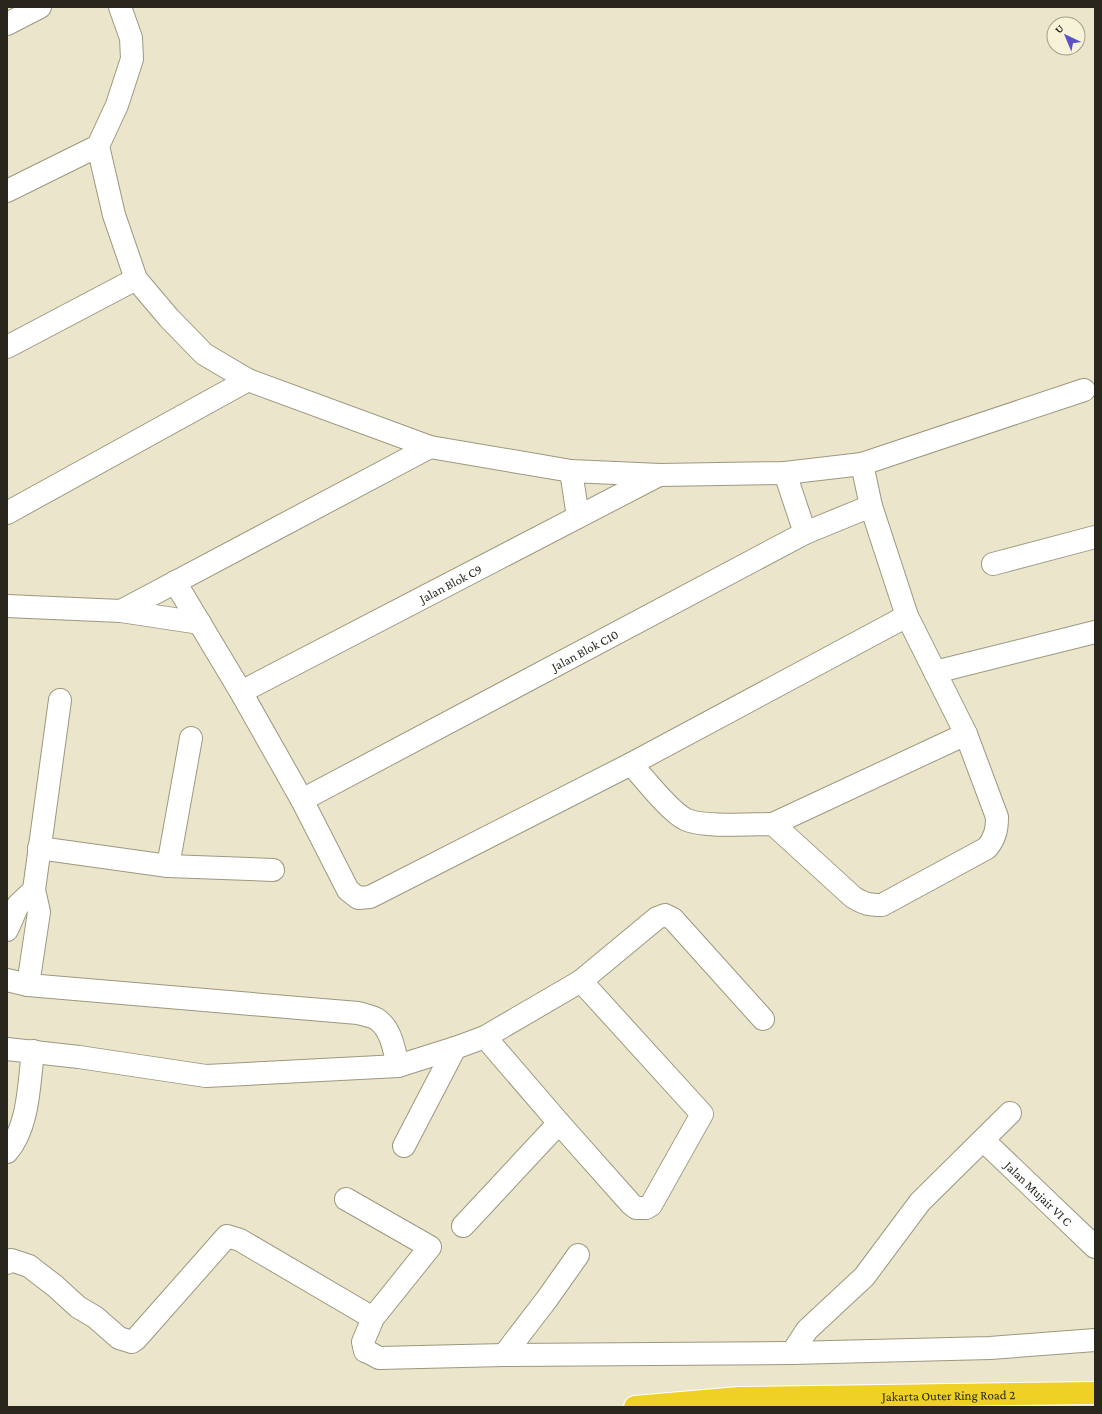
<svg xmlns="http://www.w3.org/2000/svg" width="1102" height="1414" font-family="'Crimson Pro',serif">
  <rect width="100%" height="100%" fill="#eae5cb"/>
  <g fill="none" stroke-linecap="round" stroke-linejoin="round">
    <g stroke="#9c987f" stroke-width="24">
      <g id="minor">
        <path d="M120 7 131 38 132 59 117 105 98 146 114 215 136 279 169 318 204 354 248 380 430 447 571 471 660 475 785 473 862 464 1084 390"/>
        <path d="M7 24 40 7"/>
        <path d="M7 191 98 146"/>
        <path d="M7 347 136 279"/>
        <path d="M571 471 578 517"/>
        <path d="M785 473 805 533"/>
        <path d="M7 513 248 380"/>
        <path d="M993 564 1095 537"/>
        <path d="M175 582 241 692 302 800 348 890 358 898 370 897 631 764 907 616"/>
        <path d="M7 606 121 611 430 447"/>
        <path d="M121 611 200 623"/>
        <path d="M935 672 1095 632"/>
        <path id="s1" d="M241 692 659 475"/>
        <path d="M631 764C644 778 669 811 685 819 702 828 752 824 773 824L853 897C864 904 869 905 882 905L987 848C995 838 997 830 997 817L966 734 907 616 871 506 862 464"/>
        <path id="s2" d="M302 800 805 533 871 506"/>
        <path d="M773 824 966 734"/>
        <path d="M39 848 168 866 273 870"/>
        <path d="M168 866 191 738"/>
        <path d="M7 930 18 905 34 890"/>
        <path d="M7 980 28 985 358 1013C364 1015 373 1016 378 1020 392 1031 394 1050 398 1066"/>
        <path d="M28 985 39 912 34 890 60 700"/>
        <path d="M485 1037 559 1123 631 1204 636 1208H646L651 1205 702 1114 581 981"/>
        <path d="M7 1049 79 1057 206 1076 398 1066 455 1048 485 1037 581 981 657 918 665 915 673 919 763 1019"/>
        <path id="s3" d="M983 1140 1095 1247"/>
        <path d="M404 1146 455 1048"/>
        <path d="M7 1152C29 1127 29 1083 33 1051"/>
        <path d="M346 1199 430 1247 373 1318 363 1342 365 1351 370 1353 379 1358 504 1355 792 1353 990 1348 1095 1340"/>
        <path d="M463 1226 559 1123"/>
        <path d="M7 1263 11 1260 29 1266 55 1286 78 1307 95 1317 119 1338 132 1342 136 1339 227 1236 240 1240 373 1318"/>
        <path d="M792 1353 807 1330 864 1277 920 1202 1010 1113"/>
        <path d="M504 1355 547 1299 578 1255"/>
      </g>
    </g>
    <g stroke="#fff" stroke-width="24">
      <g id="highway">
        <path id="s4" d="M635 1407 739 1398 1095 1393"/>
      </g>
    </g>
    <use href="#minor" stroke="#fff" stroke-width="22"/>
    <use href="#highway" stroke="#eed124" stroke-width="22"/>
  </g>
  <g text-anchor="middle" stroke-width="3.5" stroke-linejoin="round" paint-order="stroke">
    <g font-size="13" fill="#28261d" stroke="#f7f3d8">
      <text dy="5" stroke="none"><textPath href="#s1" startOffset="236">Jalan Blok C9</textPath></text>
      <text dy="5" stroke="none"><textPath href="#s2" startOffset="320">Jalan Blok C10</textPath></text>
      <text dy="5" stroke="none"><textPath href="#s3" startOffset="77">Jalan Mujair VI C</textPath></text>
      <text dy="5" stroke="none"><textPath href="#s4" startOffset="314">Jakarta Outer Ring Road 2</textPath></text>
    </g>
  </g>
  <rect width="1102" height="1414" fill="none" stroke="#28261d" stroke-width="16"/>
  <g transform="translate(1066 36) rotate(316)"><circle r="19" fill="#f7f3d8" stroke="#a4a18d"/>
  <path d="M0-3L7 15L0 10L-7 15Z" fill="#5b52ca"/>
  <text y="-6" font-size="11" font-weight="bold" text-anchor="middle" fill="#28261d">U</text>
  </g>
</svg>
